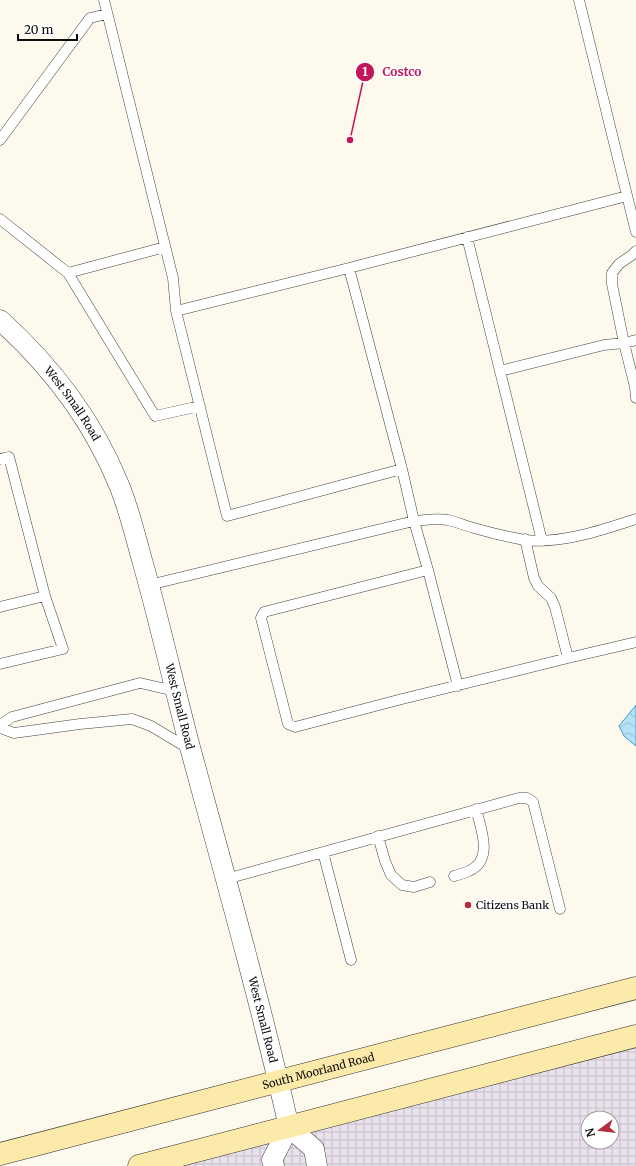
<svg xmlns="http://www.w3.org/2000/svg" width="636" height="1166" font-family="Merriweather,serif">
  <defs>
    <pattern id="industrial-grid" width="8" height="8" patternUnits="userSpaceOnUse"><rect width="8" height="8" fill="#e9e1eb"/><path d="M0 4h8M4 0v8" fill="none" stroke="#c7c0c8"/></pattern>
    <pattern id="water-waves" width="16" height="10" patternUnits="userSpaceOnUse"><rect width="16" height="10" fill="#b4e2f4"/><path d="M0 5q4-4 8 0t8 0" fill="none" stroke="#9ac1d0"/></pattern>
  </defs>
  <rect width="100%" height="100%" fill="#fef9ed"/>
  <path fill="url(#industrial-grid)" fill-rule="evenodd" d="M636 1036V1166H139ZM588 1118H612V1142H588Z"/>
  <path fill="url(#water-waves)" stroke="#3d9fc8" d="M636 705V746L624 736 619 726Z"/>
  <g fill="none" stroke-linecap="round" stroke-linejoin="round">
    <g stroke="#404040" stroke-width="11">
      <path id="lane" d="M104 0 173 278 176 311 349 268 402 469 414 521 428 570 264 612 261 618 288 724 295 727 402 699 568 658 555 607 551 598 538 586 534 578 525 539
        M579 0 636 232
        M0 140 90 18 107 14
        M0 219 68 273 155 416 200 406
        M467 237 500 371
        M349 268 627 196
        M68 273 165 247
        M176 311 227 516 402 469
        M636 340 624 343 635 387 636 398
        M0 459 9 457 45 596 0 607
        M542 541 500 371 604 345 624 343 612 284V273L619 264 632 255 636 251
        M428 570 458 686
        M149 585 414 521C425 520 437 518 448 520 457 522 466 526 474 528 491 533 508 537 525 540 563 544 601 530 636 519
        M568 658 636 642
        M0 664 63 649 45 596
        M0 725 12 717 140 683 175 691
        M0 728 14 733 80 724 132 719 151 726 191 750
        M378 836 385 861 391 875 402 885 414 887 430 882
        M323 852 351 960
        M454 876C459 875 464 873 469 871 494 860 481 829 476 809
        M226 879 519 798H527L533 802 560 909"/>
    </g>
    <g stroke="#404040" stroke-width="21">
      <g id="street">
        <path id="s1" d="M0 320C51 366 93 421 119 485 129 509 135 535 142 560 160 623 174 687 191 751 225 876 260 1001 289 1127"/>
        <path d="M289 1127 314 1149 317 1166"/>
        <path d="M274 1166 272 1160 289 1127"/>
      </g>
    </g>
    <g stroke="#2f2f2f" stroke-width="23">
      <g id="secondary">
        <path id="s2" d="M0 1154 636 988"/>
        <path d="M139 1166 636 1036"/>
      </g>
    </g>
    <use href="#lane" stroke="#fff" stroke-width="10"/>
    <use href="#street" stroke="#fff" stroke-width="20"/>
    <use href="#secondary" stroke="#fceaaa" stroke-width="22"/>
  </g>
  <circle fill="#b72a3f" stroke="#fff" stroke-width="1.5" cx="468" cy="905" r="4"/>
  <g text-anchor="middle" stroke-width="4" stroke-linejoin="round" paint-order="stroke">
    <g font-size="11" fill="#0d0d0d" stroke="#fff">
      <text dy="4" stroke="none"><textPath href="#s1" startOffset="111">West Small Road</textPath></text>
      <text dy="4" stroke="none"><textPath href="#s1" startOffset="435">West Small Road</textPath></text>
      <text dy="4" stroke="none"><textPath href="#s1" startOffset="759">West Small Road</textPath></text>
      <text dy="4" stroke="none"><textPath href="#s2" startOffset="329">South Moorland Road</textPath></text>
    </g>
    <g font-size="11" fill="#0d0d0d" stroke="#fff" text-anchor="start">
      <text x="476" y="909">Citizens Bank</text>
    </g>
  </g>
  <path fill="none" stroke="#c2185b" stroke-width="1.5" d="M350 140L365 72"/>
  <g fill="#c2185b" stroke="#fff" stroke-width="1.5">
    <circle cx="350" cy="140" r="4"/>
    <circle cx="365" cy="72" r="10"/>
  </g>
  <g font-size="12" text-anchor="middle" font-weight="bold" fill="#fff">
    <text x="365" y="76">1</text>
  </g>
  <g font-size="12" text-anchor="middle" font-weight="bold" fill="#c2185b" stroke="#fff" stroke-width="4" stroke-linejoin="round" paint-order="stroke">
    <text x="402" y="76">Costco</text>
  </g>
  <g transform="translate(600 1130) rotate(255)"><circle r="19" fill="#ffffff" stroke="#9e9e9e"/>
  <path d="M0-3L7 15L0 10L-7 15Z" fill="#b72a3f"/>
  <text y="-6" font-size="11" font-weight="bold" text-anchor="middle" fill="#0d0d0d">N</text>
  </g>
  <path d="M18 34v6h59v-6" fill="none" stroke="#0d0d0d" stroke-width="2"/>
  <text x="24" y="34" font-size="12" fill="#0d0d0d" stroke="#ffffff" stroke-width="3" paint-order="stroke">20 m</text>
</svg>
